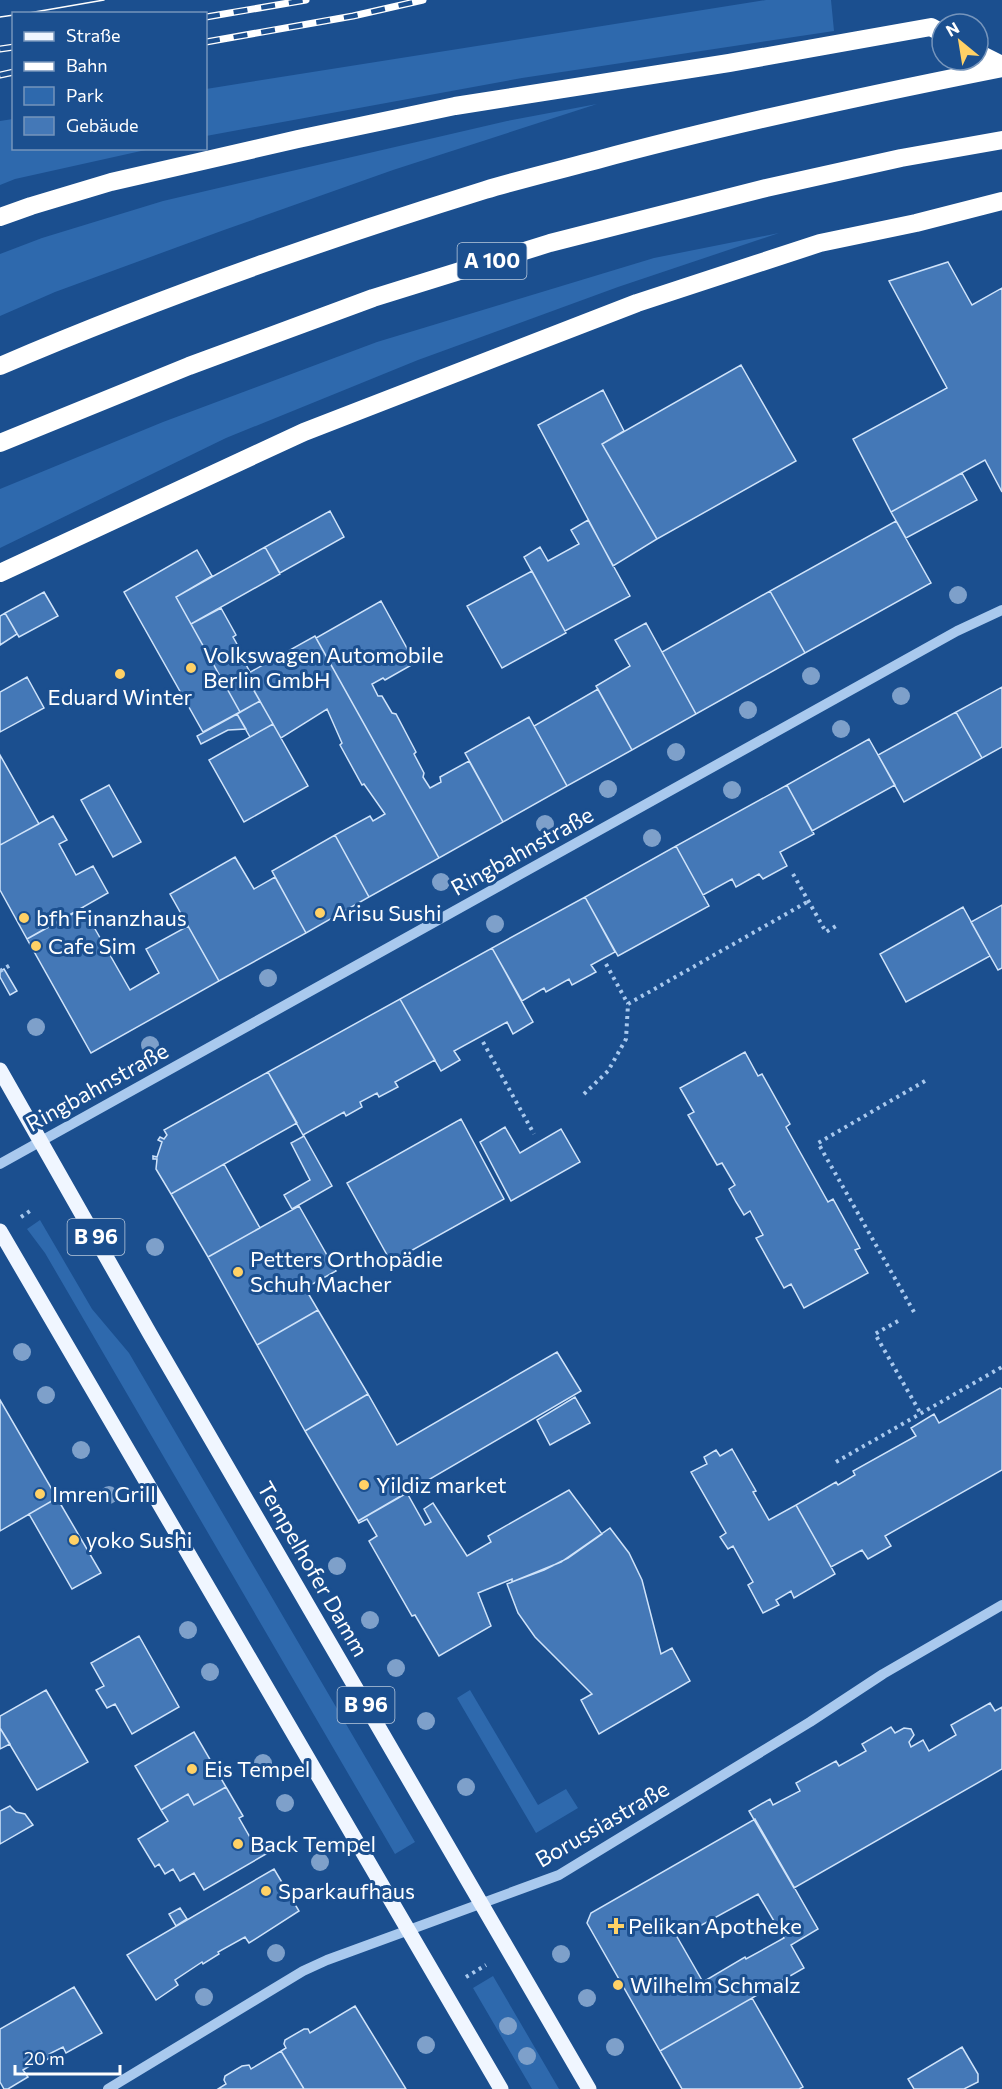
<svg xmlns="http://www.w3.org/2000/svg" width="1002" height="2089" font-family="Commissioner,sans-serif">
  <rect width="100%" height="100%" fill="#1b4f8f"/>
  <path fill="#2e69ad" d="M766 0H831L834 31 522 78 206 136V89Z
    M597 104 393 170 224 230 55 292 0 316V254L42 238 163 201 507 121Z
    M13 119 14 148 150 149 15 179 0 185V121Z
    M779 233 618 287 418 360 226 438 0 548V489L163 422 377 342 654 258Z
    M40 1220 92 1309 129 1353 415 1842 395 1854 45 1253 27 1229Z
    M470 1690 538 1805 566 1789 578 1808 536 1833 457 1698Z
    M493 1976 559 2089H532L473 1988Z"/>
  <path fill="#4478b7" stroke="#cfe3fa" stroke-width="1.5" fill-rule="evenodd" d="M948 262 972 305 1002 288V492L985 460 891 512 853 439 947 388 889 281Z
    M741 365 796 461 657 539 602 444Z
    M603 390 624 431 602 444 657 539 613 566 538 425Z
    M962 473 977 500 906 538 891 512Z
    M330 511 344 537 280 573 265 547Z
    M588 520 630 596 565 631 524 557 540 547 548 561 579 544 571 530Z
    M896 521 931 583 805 653 770 591Z
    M265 547 280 574 191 624 176 597Z
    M197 550 212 576 176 597 240 712 203 732 124 592Z
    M532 571 566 633 502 668 467 606Z
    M770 591 805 653 696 714 662 652Z
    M44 592 58 616 19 637 5 613Z
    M381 601 415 663 385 680 383 678 372 684 378 696H382L392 713 396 714 416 752 414 754 424 773 423 777 430 788 441 782 440 777 469 761 503 822 439 858 316 638Z
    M221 608 236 635 233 637 246 660 244 661 250 672 245 675 260 701 240 712 191 624Z
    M5 613 17 634 0 645V616Z
    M646 623 696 714 632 750 596 686 630 666 615 640Z
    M315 636 439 858 369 897 335 835 370 816 373 821 385 814 364 784 362 785 340 745 342 743 327 709 281 738 245 675Z
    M27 677 44 708 0 732V692Z
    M1002 687V747L982 758 956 712Z
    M598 689 632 750 567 786 534 726Z
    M260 701 273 724 250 737 237 714Z
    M956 712 982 758 904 802 878 755Z
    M237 714 246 729 228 730 201 744 197 736Z
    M529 717 567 786 503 822 465 753Z
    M273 724 308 786 244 822 209 760Z
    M869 739 895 785 812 831 787 785Z
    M0 755 39 824 0 845Z
    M109 785 141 842 113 857 81 800Z
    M787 785 814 834 780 852 787 866 763 879 759 874 736 887 732 879 703 895 676 846Z
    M53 816 67 840 59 844 76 875 93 866 108 893 27 939 0 890V845Z
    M335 835 369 897 306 933 272 871Z
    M676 846 709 906 618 956 585 897Z
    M235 857 254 889 275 877 306 933 219 981 170 894Z
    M585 897 615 952 591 965 596 972 572 985 569 979 546 992 544 988 522 1001 492 948Z
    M1002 905V968L998 970 971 922Z
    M963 907 990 956 906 1002 880 954Z
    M83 908 130 990 159 973 146 949 188 926 219 981 91 1053 27 939Z
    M492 948 533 1022 513 1034 507 1022 454 1051 460 1060 441 1071 400 999Z
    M4 969 17 991 10 995 0 977V971Z
    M400 999 435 1060 395 1082 398 1087 379 1097 377 1093 360 1102 362 1107 346 1116 344 1112 303 1135 268 1072Z
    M745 1052 758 1076 762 1074 790 1124 786 1127 828 1202 833 1199 860 1248 855 1250 868 1273 804 1308 791 1284 784 1288 756 1238 763 1235 750 1211 744 1215 736 1202 729 1189 735 1185 722 1163 717 1165 688 1115 694 1112 680 1088Z
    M268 1072 297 1123 171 1194 156 1169 157 1159H153V1156L157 1157 162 1142 158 1140 160 1137 164 1139 167 1135 164 1130Z
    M461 1119 504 1199 391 1262 347 1183Z
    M505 1127 520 1153 561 1129 580 1162 511 1201 480 1142Z
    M304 1136 332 1186 292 1209 284 1195 310 1180 291 1143Z
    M224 1164 260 1228 208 1257 171 1194Z
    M299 1206 336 1271 305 1288 318 1310 257 1345 208 1257Z
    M318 1310 368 1394 305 1431 257 1345Z
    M557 1352 581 1391 358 1521 305 1431 368 1394 397 1445Z
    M1000 1388 1002 1389V1470L885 1536 891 1546 868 1559 862 1550 831 1567 796 1505 836 1482 838 1485 855 1475 853 1471 916 1436 911 1428 934 1414 939 1423Z
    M575 1397 590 1423 550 1445 537 1420Z
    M0 1400 57 1498 0 1531Z
    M732 1449 756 1491 753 1492 769 1520 796 1505 835 1574 794 1598 791 1591 776 1600 779 1605 763 1613 748 1585 753 1582 733 1546 728 1549 720 1537 726 1533 691 1472 707 1464 704 1457 716 1450 720 1456Z
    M569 1490 602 1534 568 1558 544 1570 512 1582V1579L478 1593 491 1626 439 1656 415 1615 412 1616 369 1541 377 1536 367 1519 359 1523 358 1521 407 1493 425 1525 431 1522 424 1509 433 1503 467 1556 491 1542 488 1536Z
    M57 1498 101 1573 72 1589 29 1514Z
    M610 1528 629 1553 642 1580 661 1654 672 1648 690 1681 599 1734 581 1700 592 1694 535 1637 518 1613 507 1584 561 1562Z
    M139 1636 179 1707 132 1734 115 1704 107 1708 96 1690 104 1686 91 1663Z
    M46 1690 88 1762 37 1790 0 1728V1716Z
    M990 1703 995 1711 1002 1707V1769L794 1888 749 1811 770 1799 773 1805 800 1791 796 1783 836 1761 839 1766 866 1751 862 1744 891 1727 895 1733 904 1728 911 1729 914 1735 909 1742 911 1747 923 1740 929 1751 956 1735 951 1725Z
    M0 1728 10 1744 0 1749Z
    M194 1732 226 1787 194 1805 188 1794 161 1810 135 1766Z
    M226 1787 243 1816 239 1818 259 1853 264 1851 266 1854 204 1890 194 1873 180 1881 173 1869 165 1874 159 1864 155 1867 138 1839 168 1821 161 1810 188 1794 194 1805Z
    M10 1806 16 1812 25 1814 33 1825 0 1844V1811Z
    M755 1819 818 1929 791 1945 804 1968 660 2051 587 1923 591 1913ZM758 1894 784 1938 746 1959 745 1957 703 1982 676 1935 683 1930 689 1932Z
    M274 1869 299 1911 249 1943 245 1937 218 1952 219 1954 203 1964 202 1962 175 1980 178 1985 156 2000 127 1955Z
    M180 1908 187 1919 176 1926 169 1914Z
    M74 1987 102 2033 66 2053 63 2047 49 2054 51 2057 38 2065 36 2062 23 2070 28 2077 8 2089H4L0 2082V2029Z
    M752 1998 803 2087 799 2089H682L660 2051Z
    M355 2006 406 2089H304L281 2051 286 2048 284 2044 285 2040 304 2029H308L310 2033Z
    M962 2047 978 2074V2082L964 2089H914L908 2079Z
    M281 2051 304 2089H218L226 2084 224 2080 225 2076 242 2066 249 2065 251 2069Z"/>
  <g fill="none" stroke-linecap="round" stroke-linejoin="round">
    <path stroke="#a9c9ee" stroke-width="4" stroke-dasharray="3 4.5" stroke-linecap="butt" d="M793 874 826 932 836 926
      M606 964 628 1004
      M0 971 12 964
      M483 1042 534 1134
      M584 1094 608 1071 626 1039 628 1004 809 901
      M21 1217 33 1209
      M914 1312 818 1143 925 1081
      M898 1321 875 1334 921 1414
      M836 1462 1002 1367
      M466 1977 486 1965"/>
    <path stroke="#a9c9ee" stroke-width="10" d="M0 1164 957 631 1002 610
      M108 2089 303 1971 327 1960 559 1875 810 1722 883 1674 1002 1605"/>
    <path stroke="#f0f6ff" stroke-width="15" d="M0 1070 150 1334 589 2089
      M0 1231 501 2089"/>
    <path stroke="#fff" stroke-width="18" d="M978 53 1002 65
      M0 217 31 206 111 182 298 139 455 106 729 63 931 27 942 33
      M0 366C158 298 321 241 485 190 522 179 559 170 597 160 730 124 866 95 1002 68
      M0 443 189 366 373 298 550 243 766 188 901 158 1002 140
      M0 573 304 432 637 303 820 243 916 223 1002 201"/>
    <path stroke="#fff" stroke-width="1.5" d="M23 14 104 0
      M0 17 14 15"/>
    <g stroke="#fff" stroke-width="7">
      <path id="rail" d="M206 17 306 0
        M206 42 353 16 423 0
        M0 49 14 47
        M0 75 14 72"/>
    </g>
    <use href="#rail" stroke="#1b4f8f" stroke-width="4.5" stroke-dasharray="14" stroke-linecap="butt"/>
  </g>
  <g fill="#7ea0ca">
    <circle cx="958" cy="595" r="9"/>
    <circle cx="811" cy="676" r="9"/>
    <circle cx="901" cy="696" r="9"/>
    <circle cx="748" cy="710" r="9"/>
    <circle cx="841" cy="729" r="9"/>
    <circle cx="676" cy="752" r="9"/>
    <circle cx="608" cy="789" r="9"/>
    <circle cx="732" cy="790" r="9"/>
    <circle cx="545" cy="824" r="9"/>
    <circle cx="652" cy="838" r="9"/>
    <circle cx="441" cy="882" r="9"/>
    <circle cx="495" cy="924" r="9"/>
    <circle cx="268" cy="978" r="9"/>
    <circle cx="36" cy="1027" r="9"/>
    <circle cx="150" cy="1045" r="9"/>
    <circle cx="155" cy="1247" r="9"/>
    <circle cx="22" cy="1352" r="9"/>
    <circle cx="46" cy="1395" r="9"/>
    <circle cx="81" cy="1450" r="9"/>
    <circle cx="109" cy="1495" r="9"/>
    <circle cx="337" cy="1566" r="9"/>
    <circle cx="370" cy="1620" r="9"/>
    <circle cx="188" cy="1630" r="9"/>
    <circle cx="396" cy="1668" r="9"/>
    <circle cx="210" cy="1672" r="9"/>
    <circle cx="426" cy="1721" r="9"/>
    <circle cx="263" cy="1763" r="9"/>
    <circle cx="466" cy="1787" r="9"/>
    <circle cx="285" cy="1803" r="9"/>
    <circle cx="320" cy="1862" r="9"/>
    <circle cx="276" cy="1953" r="9"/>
    <circle cx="561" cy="1954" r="9"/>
    <circle cx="204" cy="1997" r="9"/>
    <circle cx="587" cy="1998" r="9"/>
    <circle cx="508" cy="2026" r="9"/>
    <circle cx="426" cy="2045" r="9"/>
    <circle cx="615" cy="2047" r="9"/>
    <circle cx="527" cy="2056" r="9"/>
  </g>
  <g fill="#ffd166" stroke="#1b4f8f" stroke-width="2">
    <circle cx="191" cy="668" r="6"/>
    <circle cx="120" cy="674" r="6"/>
    <circle cx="320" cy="913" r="6"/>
    <circle cx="24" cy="918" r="6"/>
    <circle cx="36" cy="946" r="6"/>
    <circle cx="238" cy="1272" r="6"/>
    <circle cx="364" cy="1485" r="6"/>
    <circle cx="40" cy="1494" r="6"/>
    <circle cx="74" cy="1540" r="6"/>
    <circle cx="192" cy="1769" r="6"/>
    <circle cx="238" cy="1844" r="6"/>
    <circle cx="266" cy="1891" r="6"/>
    <path d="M613 1917h6v6h6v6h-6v6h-6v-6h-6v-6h6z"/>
    <circle cx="618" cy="1985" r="6"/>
  </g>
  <g text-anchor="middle" stroke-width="6" stroke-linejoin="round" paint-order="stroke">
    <g fill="#1b4f8f" stroke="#bbcadd" stroke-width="1.5">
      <rect x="457.5" y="243" width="69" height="36" rx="4.5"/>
      <rect x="67.5" y="1219" width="57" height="36" rx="4.5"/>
      <rect x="337.5" y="1687" width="57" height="36" rx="4.5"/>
    </g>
    <g font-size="21" font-weight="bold" fill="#fff">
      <text x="492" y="268">A 100</text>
      <text x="96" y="1244">B 96</text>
      <text x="366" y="1712">B 96</text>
    </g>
    <g font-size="22" fill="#fff" stroke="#1b4f8f" text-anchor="start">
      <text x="203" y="663">Volkswagen Automobile<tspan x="203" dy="25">Berlin GmbH</tspan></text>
      <text x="120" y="705" text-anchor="middle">Eduard Winter</text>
      <text x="332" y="921">Arisu Sushi</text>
      <text x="36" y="926">bfh Finanzhaus</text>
      <text x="48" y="954">Cafe Sim</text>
      <text x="250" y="1267">Petters Orthopädie<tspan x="250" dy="25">Schuh Macher</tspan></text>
      <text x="376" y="1493">Yildiz market</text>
      <text x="52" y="1502">Imren Grill</text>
      <text x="86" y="1548">yoko Sushi</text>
      <text x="204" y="1777">Eis Tempel</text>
      <text x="250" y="1852">Back Tempel</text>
      <text x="278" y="1899">Sparkaufhaus</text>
      <text x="628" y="1934">Pelikan Apotheke</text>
      <text x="630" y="1993">Wilhelm Schmalz</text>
    </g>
    <g font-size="22" fill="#fff" stroke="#1b4f8f">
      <text transform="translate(522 851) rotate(-29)" y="8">Ringbahnstraße</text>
      <text transform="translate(97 1087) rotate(-29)" y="8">Ringbahnstraße</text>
      <text transform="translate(313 1569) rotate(60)" y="8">Tempelhofer Damm</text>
      <text transform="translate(602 1824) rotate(-30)" y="8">Borussiastraße</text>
    </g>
  </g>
  <rect x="12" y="12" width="195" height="138" fill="#1b4f8f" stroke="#7695bc" stroke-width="1.5"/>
  <rect x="24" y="32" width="30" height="9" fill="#f0f6ff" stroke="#7695bc" stroke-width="1.5"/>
  <text x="66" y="42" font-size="18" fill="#ffffff">Straße</text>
  <rect x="24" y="62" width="30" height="9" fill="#ffffff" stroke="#7695bc" stroke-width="1.5"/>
  <text x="66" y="72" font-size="18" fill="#ffffff">Bahn</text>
  <rect x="24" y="87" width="30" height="18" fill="#2e69ad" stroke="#7695bc" stroke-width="1.5"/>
  <text x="66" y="102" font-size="18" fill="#ffffff">Park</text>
  <rect x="24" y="117" width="30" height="18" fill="#4478b7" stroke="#7695bc" stroke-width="1.5"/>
  <text x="66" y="132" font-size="18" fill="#ffffff">Gebäude</text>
  <g transform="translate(960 42) rotate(330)"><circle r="28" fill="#1b4f8f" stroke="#7695bc" stroke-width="1.5"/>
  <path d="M0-4.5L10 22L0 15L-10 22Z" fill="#ffd166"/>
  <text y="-9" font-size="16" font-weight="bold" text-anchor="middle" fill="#ffffff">N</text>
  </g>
  <path d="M15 2065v9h105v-9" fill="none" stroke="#ffffff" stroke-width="3"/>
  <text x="24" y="2065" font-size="18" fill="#ffffff" stroke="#1b4f8f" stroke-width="4.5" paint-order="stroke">20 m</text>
</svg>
